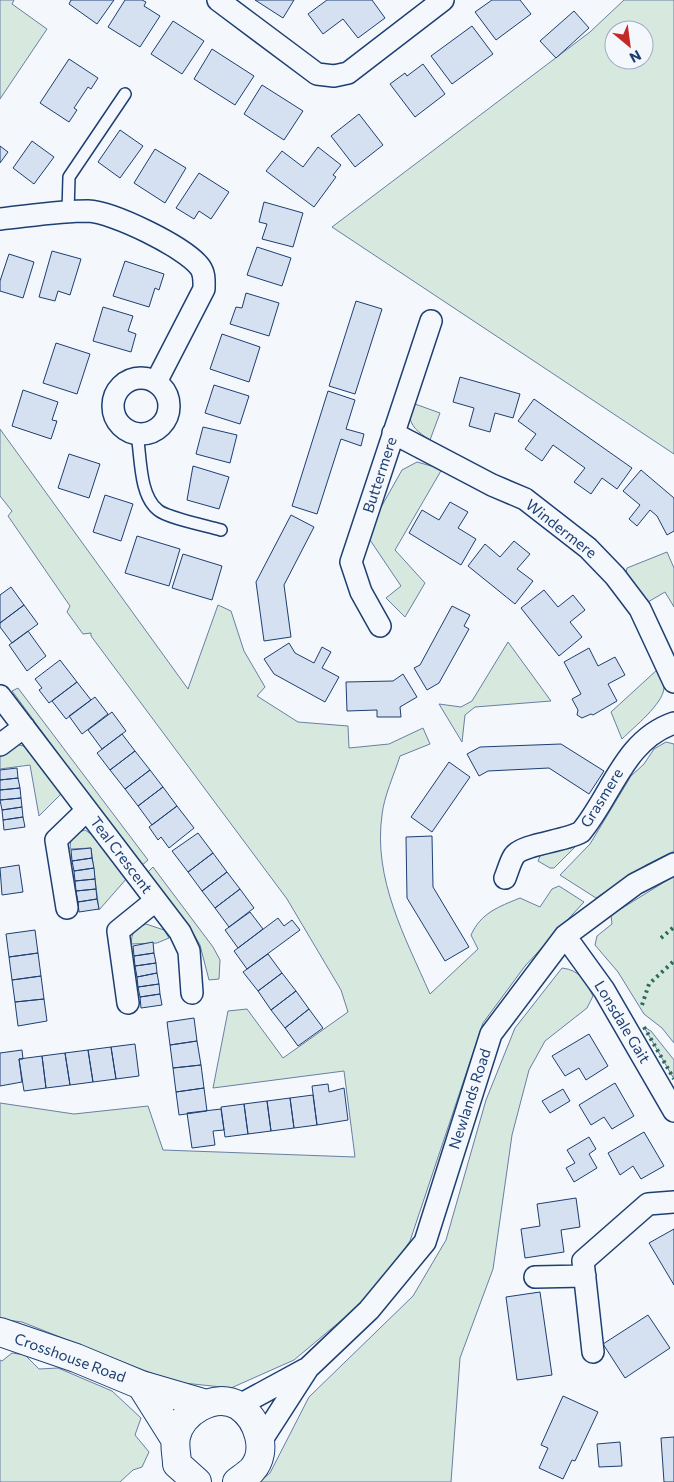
<svg xmlns="http://www.w3.org/2000/svg" width="674" height="1482" font-family="Commissioner,sans-serif">
  <rect width="100%" height="100%" fill="#f4f7fb"/>
  <path fill="#d7e8df" stroke="#687fa3" fill-rule="evenodd" d="M0 0H14L12 4 47 29 0 99Z
    M624 0H674V454L332 227 590 32ZM614 30H644V60H614Z
    M415 404 440 413 430 440C418 432 410 427 409 412Z
    M0 429 188 689 218 605 231 611 244 651 265 687 257 696 298 722 348 726 349 748 389 744 423 728 430 744 400 756C394 775 384 796 382 815 373 879 405 937 430 994L478 949 471 935C481 913 498 907 520 898L540 907 552 889 559 886 584 902 525 966 483 1023 410 1241 374 1293 294 1360 231 1388 174 1382 22 1322 0 1319V1103L74 1114 148 1106 163 1150 355 1157 344 1071 213 1088 228 1011 247 1009 283 1058 348 1012 341 990 287 899 91 636V633L83 634 67 612 70 606 8 516 12 511 0 496Z
    M417 462 442 469 395 550 425 583 405 617 386 598 401 586 366 534 402 470Z
    M667 552 674 568V607L665 592 648 602 637 598 625 579 627 568Z
    M508 642 551 701 475 707 465 715 462 742 439 704 461 707 472 701Z
    M658 669C661 675 665 681 664 688 663 704 634 727 622 739L611 712Z
    M18 688 148 860 141 866 12 691Z
    M666 742 674 744V851L646 865 596 898 560 875 590 844 631 776 644 764 654 749Z
    M13 744 24 746 61 794 39 816 30 765 0 769V754Z
    M85 830 97 838 128 877 99 910 91 848 70 849 71 835Z
    M578 844 554 868H550L538 861 540 856Z
    M153 867 213 947 220 960 219 979 209 980 200 945 192 931 148 872Z
    M674 876V1043L662 1028 644 1014 618 972 595 945 597 936 612 924 611 915Z
    M146 924 164 930 169 938 157 943 131 944C132 932 134 929 146 924Z
    M562 968C580 970 585 981 593 996L587 1008 545 1041 529 1070 512 1135 493 1269 460 1358 451 1482H259L270 1473 309 1397 413 1296 446 1240 486 1100 515 1028Z
    M644 1027 651 1031 674 1060V1079Z
    M12 1353 25 1355 39 1369 58 1368 112 1391 141 1418 135 1435 149 1452 142 1467 133 1470 120 1482H0V1360L2 1361Z"/>
  <path fill="#d5e0f0" stroke="#1d3f73" d="M71 0H114L97 24 69 4Z
    M125 0H142L146 2 144 6 160 16 140 47 108 27Z
    M255 0H294L283 18Z
    M327 0H372L385 18 358 38 343 19 323 34 308 14Z
    M492 0H520L531 14 496 40 475 12Z
    M574 11 589 28 556 58 540 41Z
    M173 21 204 41 182 74 151 54Z
    M472 26 493 54 452 84 431 56Z
    M212 49 254 76 235 105 194 79Z
    M69 59 98 78 91 89 88 87 74 108 77 110 69 122 40 103Z
    M423 64 445 94 415 117 390 84 405 73 407 76Z
    M262 85 303 111 284 140 244 114Z
    M359 114 383 145 355 167 331 136Z
    M120 130 143 146 120 178 98 162Z
    M32 141 54 157 34 184 13 168Z
    M0 146 8 152 0 163Z
    M318 147 341 165 333 175 336 177 314 207 266 171 282 151 303 167Z
    M155 149 186 168 165 203 134 183Z
    M199 173 229 192 211 219 199 211 194 219 176 208Z
    M264 202 303 213 293 247 262 239 267 224 259 222Z
    M257 247 291 258 282 286 247 275Z
    M52 251 81 259 70 295 58 291 55 301 39 297Z
    M9 254 34 262 23 298 0 291V281Z
    M125 261 164 274 159 290 155 288 149 307 113 296Z
    M246 293 279 303 269 336 230 324 236 307 242 308Z
    M356 301 382 309 355 394 329 386Z
    M103 307 133 316 128 331 136 334 131 352 93 341Z
    M222 334 260 347 249 382 210 369Z
    M56 343 90 354 77 394 43 383Z
    M460 377 520 394 513 418 495 413 490 432 469 426 474 408 453 402Z
    M214 385 249 396 240 424 205 413Z
    M23 390 58 402 52 420 57 421 51 439 12 426Z
    M328 391 355 400 346 429 364 434 361 446 341 439 317 514 292 506Z
    M534 399 632 468 617 489 602 478 591 494 574 482 585 468 553 445 542 461 525 449 536 434 518 421Z
    M203 427 237 435 230 463 196 454Z
    M69 454 100 464 89 498 58 488Z
    M193 466 229 477 219 509 187 500Z
    M641 470 674 498V531L667 535 657 516 650 510 637 526 629 519 640 505 623 491Z
    M105 495 133 504 121 541 93 532Z
    M450 502 468 512 458 528 476 539 461 565 409 533 422 510 439 520Z
    M291 515 314 527 284 585 291 637 264 641 256 582Z
    M137 536 180 549 169 586 125 573Z
    M514 541 530 554 517 569 533 581 515 604 468 566 485 544 500 557Z
    M183 554 222 566 212 600 172 588Z
    M11 587 24 605 0 623V595Z
    M544 590 558 607 573 595 585 610 570 622 582 637 559 656 521 608Z
    M24 605 38 624 12 643 0 627V623Z
    M452 606 470 615 464 626 469 629 439 683 427 690 414 668 420 665Z
    M28 631 46 656 27 671 9 645Z
    M289 643 295 653 314 663 322 647 331 652 322 668 339 677 325 702 274 674 264 659Z
    M589 648 598 666 615 657 625 675 608 684 617 701 593 715 591 714 582 718 577 715 578 710 572 699 581 694 564 662Z
    M60 660 77 682 49 703 39 690 42 688 35 679Z
    M403 674 417 697 400 707 401 717H377V710L347 711 346 682 393 681Z
    M77 682 91 700 66 719 52 701Z
    M95 697 108 714 82 734 69 716Z
    M112 712 126 731 102 749 88 730Z
    M122 734 135 751 110 770 97 753Z
    M561 744 604 771 589 794 549 768 488 771 479 776 467 754 480 747Z
    M135 751 150 770 125 789 110 770Z
    M449 762 470 777 432 832 411 817Z
    M17 768 18 778 0 780V770Z
    M150 770 163 787 138 806 125 789Z
    M18 778 20 788 0 790V780Z
    M163 787 177 806 152 825 138 806Z
    M20 788 21 798 0 800V790Z
    M21 798 22 807 2 810 0 800Z
    M177 806 194 828 169 848 161 837 158 840 149 827Z
    M22 807 23 817 3 820 2 810Z
    M23 817 25 827 4 830 3 820Z
    M198 833 213 853 188 872 172 851Z
    M432 836 433 887 469 947 445 961 407 898 406 837Z
    M91 848 92 858 72 861 71 850Z
    M213 853 227 872 202 891 188 872Z
    M92 858 94 868 74 871 72 861Z
    M19 865 23 892 2 895 0 868Z
    M94 868 95 879 75 881 74 871Z
    M227 872 240 889 215 908 202 891Z
    M95 879 96 889 76 891 75 881Z
    M96 889 97 899 78 902 76 891Z
    M240 889 254 908 229 927 215 908Z
    M97 899 99 909 79 912 78 902Z
    M250 912 263 929 238 948 225 930Z
    M278 918 284 926 292 920 300 930 247 969 234 951Z
    M35 930 38 953 9 957 6 934Z
    M153 942 154 953 134 956 133 946Z
    M38 953 41 976 12 980 9 957Z
    M154 953 156 963 135 966 134 956Z
    M268 954 282 973 258 991 243 972Z
    M156 963 157 973 137 977 135 966Z
    M157 973 159 984 138 987 137 977Z
    M282 973 296 991 271 1010 258 991Z
    M41 976 44 999 15 1002 12 980Z
    M159 984 160 994 140 997 138 987Z
    M296 991 309 1009 285 1028 271 1010Z
    M160 994 162 1005 141 1008 140 997Z
    M44 999 47 1021 18 1026 15 1002Z
    M309 1009 323 1028 298 1046 285 1028Z
    M194 1018 197 1041 170 1045 167 1022Z
    M589 1034 608 1066 586 1080 579 1068 565 1076 552 1056Z
    M197 1041 201 1065 173 1068 170 1045Z
    M135 1044 139 1076 116 1079 111 1047Z
    M111 1047 116 1079 93 1082 88 1050Z
    M22 1050 23 1059H19L22 1082 0 1086V1053Z
    M88 1050 93 1082 70 1085 65 1053Z
    M65 1053 70 1085 46 1088 42 1056Z
    M42 1056 46 1088 24 1091 19 1059Z
    M201 1065 204 1088 176 1092 173 1068Z
    M615 1083 634 1116 612 1129 604 1117 591 1125 579 1105Z
    M328 1084 329 1092 344 1088 348 1120 317 1125 312 1086Z
    M204 1088 207 1111 179 1115 176 1092Z
    M563 1089 570 1101 550 1113 542 1101Z
    M313 1095 317 1125 294 1128 290 1098Z
    M290 1098 294 1128 271 1131 267 1101Z
    M267 1101 271 1131 248 1134 244 1104Z
    M244 1104 248 1134 225 1137 221 1107Z
    M221 1109 224 1130 213 1131 215 1145 192 1148 187 1113Z
    M644 1132 664 1166 641 1179 633 1166 620 1175 608 1153Z
    M589 1137 596 1149 589 1154 597 1168 574 1182 566 1168 575 1163 567 1150Z
    M576 1198 580 1227 561 1230 564 1252 525 1258 521 1229 540 1226 537 1204Z
    M674 1229V1285L649 1243Z
    M540 1292 552 1375 517 1380 506 1297Z
    M648 1315 670 1348 625 1378 603 1344Z
    M563 1396 598 1412 575 1461 572 1460 563 1479 539 1468 548 1448 541 1445Z
    M674 1437V1482H664L661 1438Z
    M620 1442 622 1466 599 1467 597 1444Z"/>
  <g fill="none" stroke-linecap="round" stroke-linejoin="round">
    <g stroke="#1d3f73" stroke-width="14">
      <path id="service" d="M68 212 69 177 125 94
        M137 434C141 457 139 495 158 510 167 518 208 526 221 530"/>
    </g>
    <g stroke="#1d3f73" stroke-width="24">
      <path id="minor" d="M218 0 317 74 334 76 348 73 443 0
        M0 219C29 216 59 211 88 211 113 212 185 247 200 267 205 274 204 281 204 289L156 382
        M113 406a28 28 0 1 1 56 0a28 28 0 1 1-56 0Z
        M393 433 492 485 525 499 588 548 615 576 640 609 674 682
        M380 626 361 592 351 562 431 321
        M0 696 180 932 189 951 192 993
        M0 745 24 727
        M505 878C508 871 510 862 514 856 522 844 566 841 581 832 612 795 624 740 674 723
        M67 908 56 840 87 810
        M565 936 604 990 674 1111
        M128 1003 118 931 155 901
        M535 1277 585 1276
        M593 1352 583 1261 648 1204 674 1202
        M238 1406 306 1369
        M261 1441 308 1368 369 1310 425 1242 491 1034 565 936 635 884 674 864"/>
    </g>
    <g stroke="#1d3f73" stroke-width="30">
      <path id="tertiary" d="M0 1332 76 1358 141 1385 206 1404
        M141 1385 175 1439
        M197 1482 177 1464C177 1456 174 1446 176 1437 180 1413 215 1391 239 1406 258 1419 269 1451 252 1470 248 1474 242 1478 237 1482"/>
    </g>
    <use href="#service" stroke="#f4f7fb" stroke-width="11"/>
    <use href="#minor" stroke="#f4f7fb" stroke-width="21"/>
    <use href="#tertiary" stroke="#f4f7fb" stroke-width="28"/>
    <path stroke="#2c6c60" stroke-width="4" stroke-dasharray="2.5 4" stroke-linecap="butt" d="M661 938 674 927
      M642 1005 649 984 674 961
      M644 1027 674 1079"/>
  </g>
  <g text-anchor="middle" stroke-width="4" stroke-linejoin="round" paint-order="stroke">
    <g font-size="15" fill="#1d3f73" stroke="#f4f7fb">
      <text transform="translate(380 475) rotate(-72)" y="5">Buttermere</text>
      <text transform="translate(561 529) rotate(38)" y="5">Windermere</text>
      <text transform="translate(602 798) rotate(-58)" y="5">Grasmere</text>
      <text transform="translate(121 855) rotate(53)" y="5">Teal Crescent</text>
      <text transform="translate(622 1022) rotate(59)" y="5">Lonsdale Gait</text>
      <text transform="translate(470 1099) rotate(-72)" y="5">Newlands Road</text>
      <text transform="translate(70 1358) rotate(20)" y="5">Crosshouse Road</text>
    </g>
  </g>
  <g transform="translate(629 45) rotate(151)"><circle r="24" fill="#f4f7fb" stroke="#9eadc5"/>
  <path d="M0-4L9 19L0 12L-9 19Z" fill="#c62828"/>
  <text y="-8" font-size="14" font-weight="bold" text-anchor="middle" fill="#1d3f73">N</text>
  </g>
</svg>
